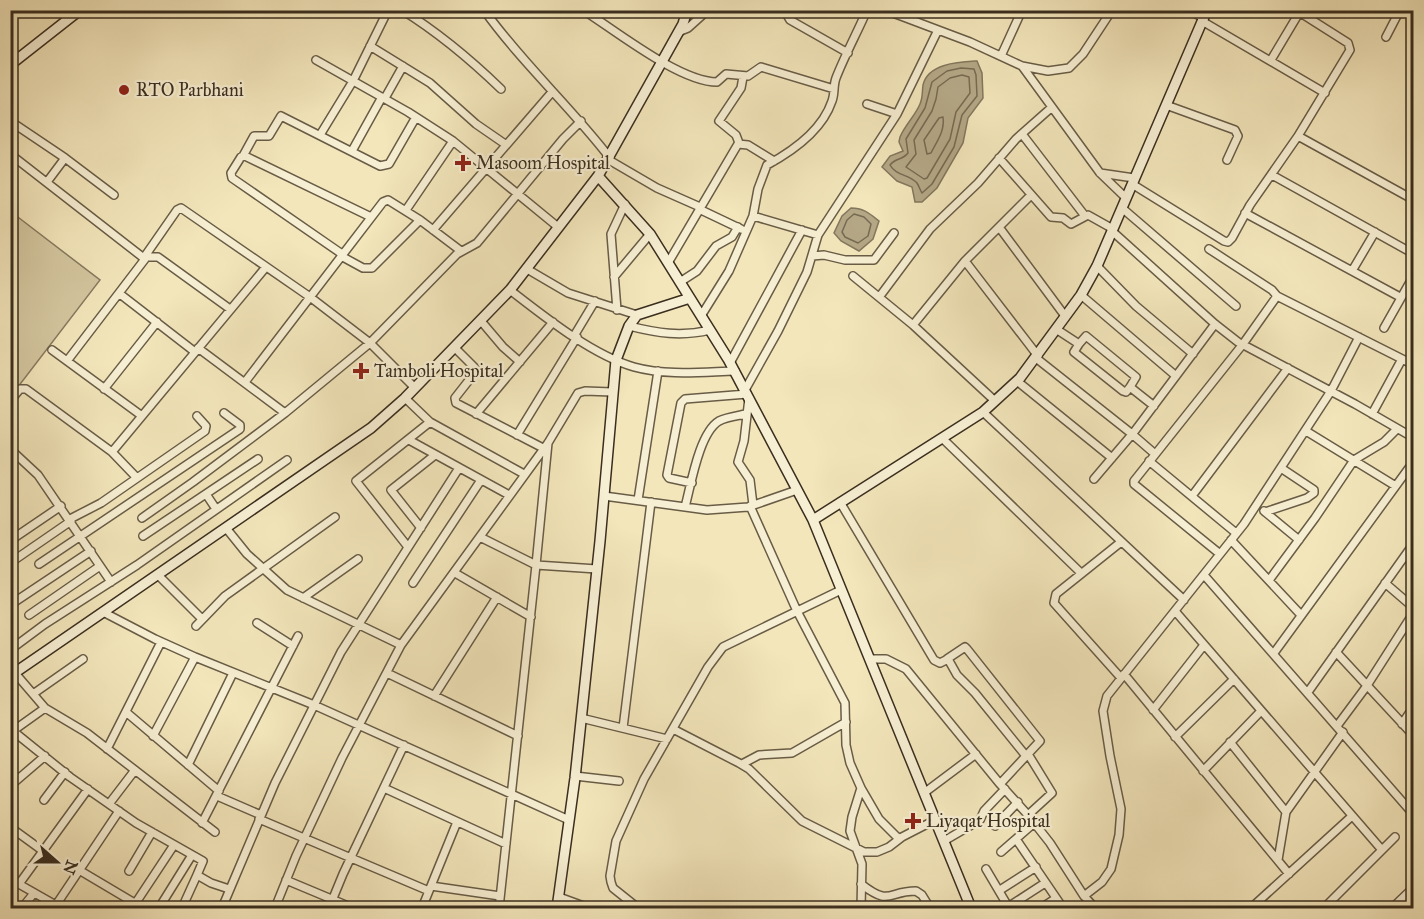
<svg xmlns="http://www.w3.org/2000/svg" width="1424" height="919" font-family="'IM FELL Great Primer',serif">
  <rect width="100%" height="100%" fill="#f3e6bb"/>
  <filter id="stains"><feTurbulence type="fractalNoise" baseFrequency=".00333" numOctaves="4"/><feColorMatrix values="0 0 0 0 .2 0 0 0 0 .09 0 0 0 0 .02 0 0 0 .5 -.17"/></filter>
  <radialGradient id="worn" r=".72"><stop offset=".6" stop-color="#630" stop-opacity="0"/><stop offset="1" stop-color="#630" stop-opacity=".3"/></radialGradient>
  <path fill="#d4c7a0" stroke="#877a60" stroke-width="1.5" d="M10 211 100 280 11 396H10Z"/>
  <path fill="#b4a786" stroke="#83775d" stroke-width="1.5" d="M977 61 982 73 983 98 968 118 963 143 937 188 922 202H915L912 187 897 181 882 167 890 156 903 151 899 142 900 137C905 125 915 116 920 104 923 97 922 92 923 85 928 63 960 62 977 61Z
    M851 208C864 208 870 214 879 221L873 239 859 251 841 241 834 233 842 216Z"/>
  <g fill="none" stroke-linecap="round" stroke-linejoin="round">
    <path stroke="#776a52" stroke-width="1.5" d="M961 68 974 69 976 75 977 96 962 115 954 147 932 184 922 193C920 190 919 186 917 183 909 174 896 176 890 165 895 158 903 160 908 153L906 139 925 108 932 82 947 71Z
      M962 75 969 77 970 93 956 112 950 139 927 178 924 179 906 167 916 154 914 140 932 111 936 99 938 87 950 78Z
      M943 117C945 131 937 141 931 153L927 154 924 140 939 118Z
      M854 214 864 217 871 224 868 236 858 243 845 237 842 232 847 220Z"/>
    <g stroke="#685c46" stroke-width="10">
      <path id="street" d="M402 10C439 33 470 59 501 89
        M484 10C522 63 570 106 610 158
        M583 10C616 31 680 82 717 82L726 74 748 76 761 67 834 89
        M784 10 790 20 848 53
        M885 10 970 42 1022 66 1048 71 1069 68 1083 54 1112 10
        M1189 10 1203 18
        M1202 21 1325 93
        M678 32 688 28 708 10
        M1386 37 1400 10
        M370 46 430 83 476 124 505 144
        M1001 56 1022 10
        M316 60 408 112 453 141 558 227
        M1271 60 1299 13
        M1022 66 1100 173 1126 198
        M385 98 403 66
        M867 104 897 114
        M1166 105 1235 130 1238 136 1227 160
        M10 121 65 158 114 195
        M1022 134 1085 216
        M320 135 353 81 388 10
        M1298 136 1414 200
        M739 143 736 135 719 121 741 88 743 77
        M352 151 382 97
        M10 154 145 259 67 361
        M243 156 254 136H269L281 116 380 166 389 164 416 117
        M999 158 1051 217 1063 218 1071 224 1088 215 1113 229
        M609 160 657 188 700 207
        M1100 173 1134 178
        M1272 175 1414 254
        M47 182 65 158
        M1132 184 1224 241 1228 242 1232 238 1250 205 1298 136 1350 50 1348 43 1296 10
        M1122 208 1236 306
        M699 209 741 229
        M406 210 453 141
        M1245 213 1400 297
        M753 216 758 189 767 165C793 151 822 131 832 101 835 93 833 86 836 78 845 55 857 33 867 10
        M999 227 1065 316
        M433 230 552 92
        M1112 231 1215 324 1238 342 1355 404 1414 438
        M1209 249 1272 290 1277 296 1414 365
        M342 254 232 178 231 173 241 157 245 156 371 217
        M145 256 177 210 181 208 310 297 370 343 415 388
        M341 256 363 268H372L420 220
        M812 256 824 255 845 260H874L894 233
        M143 257H158L230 309
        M965 261 1038 356
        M668 263 738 144 748 145 774 161
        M1097 266 1136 306 1193 354
        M527 269 568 293 637 315
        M1352 271 1375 232
        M853 276 913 325 995 401
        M614 277 650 234
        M680 282 697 271 716 246 732 237 738 227
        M510 290C545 317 592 355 634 367 667 376 702 372 735 371
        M120 294 195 352
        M1081 295 1176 376
        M880 296 930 229 978 183 1016 139 1052 107
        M617 310 611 234 625 204
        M701 316 729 271 753 216 818 235
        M481 321 503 347 520 362
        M913 325 965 261 1031 195
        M629 326C657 333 681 337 710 330
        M1384 328 1414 275
        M1056 329 1079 344 1074 352 1123 391 1126 392 1130 387 1154 406
        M574 336 595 301
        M1079 344 1086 336 1136 377 1130 387
        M198 348 285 413
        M455 348 477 370 455 398 456 403 543 448
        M52 350 142 416
        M1036 358 1132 434 1155 454
        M730 363 802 230
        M1017 381 1112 458
        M245 382 383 202 388 200 420 220 461 251
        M104 389 157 322
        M745 390 778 331 807 272 818 235 897 114 938 30
        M405 398 430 422 524 474
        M749 398 744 441 738 462 750 480 753 505
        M10 401 20 389H26L112 452 137 478
        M983 412 1184 600
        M476 414 553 322
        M1372 414 1402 359
        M1306 431 1394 485
        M517 435 577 337
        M943 439 1081 573
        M409 440 509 495
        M10 449 38 475 111 582
        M112 452 266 267
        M1149 461 1236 533
        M1094 479 1134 432 1215 324
        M692 483 669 478 667 475 681 403 685 399 747 394
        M206 494 216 509
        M604 496 707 510 748 507 797 490
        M1192 496 1288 368
        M638 500 658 371
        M840 502 934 660 940 663 948 659 957 675 975 693 1026 756 1000 784
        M750 506 797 611 845 703 846 745 850 763 861 788 852 817 850 831 862 864 861 908
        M685 507C691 485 699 433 719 421 727 417 737 416 746 414
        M1264 511 1299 540
        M1265 512 1307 498 1314 493V490L1281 468
        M142 518 193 482 285 413 370 343 457 254 477 243 563 139 581 121
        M70 519 101 503 205 431 206 426 197 416
        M226 528 247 554 287 590 401 645
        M421 528 391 490 435 455
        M143 536 258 459
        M480 537 536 565 597 569
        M11 540 61 506
        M1231 540 1301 615
        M408 547 356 481 430 422
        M1220 554 1134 484V481L1243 344 1277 296
        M10 563 71 521
        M39 564 240 429V425L224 413
        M455 573 531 617
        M158 575 202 619
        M1204 575 1414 815
        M1270 579 1315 518 1354 460 1384 442 1397 429
        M413 583 481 480
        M1385 583 1414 608
        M303 598 358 559
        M10 605 91 551
        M1175 611 1382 850
        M103 612 155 639 195 657 314 705 569 820
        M29 615 100 566
        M257 623 293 646
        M196 626 225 596 335 517
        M10 650 45 624 137 565 287 460
        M1336 652 1414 736
        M1274 653 1414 461
        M870 659H886L906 669 1000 784 1028 815 1050 843 1084 896 1095 908
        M947 659 965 647 967 649 1040 741 1026 756
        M15 673 45 708 87 733 215 832
        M387 673 518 736
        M1124 674 1289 874
        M1121 678 1054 603 1056 594 1121 542
        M1308 692 1414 543
        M33 694 83 659
        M434 696 497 597
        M1153 710 1204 645
        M126 712 219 791
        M581 718 667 739
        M1402 724 1414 706
        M1337 726 1366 687 1414 612
        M623 728 651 502
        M673 729 739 763 749 769 802 821 864 852H877L889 847 902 837 935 820
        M13 731 70 777 136 823 203 861 197 875 211 883 229 889
        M10 733 45 708
        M153 736 195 657
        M1175 737 1234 679
        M1230 742 1286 812 1343 732
        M107 749 161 642
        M1028 754 1052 793 1028 815
        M742 764 759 755 792 753 846 722
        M188 765 233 673
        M1203 771 1261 711
        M575 776 619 781
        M10 786 45 756
        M384 788 506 844
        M861 788 879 819 899 839
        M924 793 976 754
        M217 796 261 815
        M44 800 65 772
        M109 804 135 770
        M259 819 429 891
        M202 823 298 636
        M995 826 1018 802
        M10 827 43 851
        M1016 839 1063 908
        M944 841 980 820 984 811 1005 789
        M1001 852 1034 823
        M1278 860 1286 812
        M986 869 1009 908
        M79 870 143 908
        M129 871 152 832
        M10 879 61 908
        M286 880 353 908
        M19 884 88 789
        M861 884C891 907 887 891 916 891L922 895 930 908
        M431 886 500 896
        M1000 890 1036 867
        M1084 896 1102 882 1111 869 1119 835 1121 809 1110 756 1103 711 1107 696 1244 524 1331 391 1359 337
        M559 897 589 908
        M135 904 174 845
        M56 905 119 811
        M1008 907 1045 883
        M22 908 34 893
        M159 908 192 855
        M182 908 197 875
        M222 908 275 783 341 652 459 468
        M275 908 296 856 342 758 401 645 548 443 578 393 585 391 612 392
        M329 908 343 874 404 745
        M422 908 457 822
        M499 908 536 565 548 443
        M638 908 613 888 611 882 610 876 616 841 644 779 708 667 723 647 841 590
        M1041 908 1055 899
        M1251 908 1352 816
        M1324 908 1395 837
        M1392 908 1414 887"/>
    </g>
    <g stroke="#3a2e1f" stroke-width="12">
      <path id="secondary" d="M10 65 80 10
        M598 176 683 24 687 10
        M813 520 983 412 1020 378 1081 295 1097 266 1207 10
        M10 676 371 428 405 398 510 290 598 176 650 234 728 359 813 520 971 908
        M557 908 575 778 600 541 616 360 629 326 637 315 690 298"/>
    </g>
    <use href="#street" stroke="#f7efd3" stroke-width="7"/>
    <use href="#secondary" stroke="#f7efd3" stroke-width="9"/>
  </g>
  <g fill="#8f2418" stroke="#f7efd3" stroke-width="2">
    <circle cx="124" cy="90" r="6"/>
    <path d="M460 154h6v6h6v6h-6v6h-6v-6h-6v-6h6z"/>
    <path d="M358 362h6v6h6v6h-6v6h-6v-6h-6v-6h6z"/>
    <path d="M910 812h6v6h6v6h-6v6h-6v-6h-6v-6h6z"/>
  </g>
  <g text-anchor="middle" stroke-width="4.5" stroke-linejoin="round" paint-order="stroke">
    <g font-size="18" fill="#3a2e1f" stroke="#f7efd3" text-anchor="start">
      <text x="136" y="96">RTO Parbhani</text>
      <text x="476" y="169">Masoom Hospital</text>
      <text x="374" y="377">Tamboli Hospital</text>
      <text x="926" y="827">Liyaqat Hospital</text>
    </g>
  </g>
  <rect width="1424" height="919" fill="none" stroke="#f3e6bb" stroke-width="36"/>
  <rect x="12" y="12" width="1400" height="895" fill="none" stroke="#3a2e1f" stroke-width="3"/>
  <rect x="18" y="18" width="1388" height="883" fill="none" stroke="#3a2e1f" stroke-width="1.5"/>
  <g transform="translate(57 862) rotate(111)" stroke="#f7efd3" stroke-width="4.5" paint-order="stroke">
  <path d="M0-4.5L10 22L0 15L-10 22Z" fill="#3a2e1f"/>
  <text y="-9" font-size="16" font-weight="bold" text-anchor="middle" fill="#3a2e1f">N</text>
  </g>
  <rect width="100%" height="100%" filter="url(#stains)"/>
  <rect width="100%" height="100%" fill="url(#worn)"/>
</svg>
